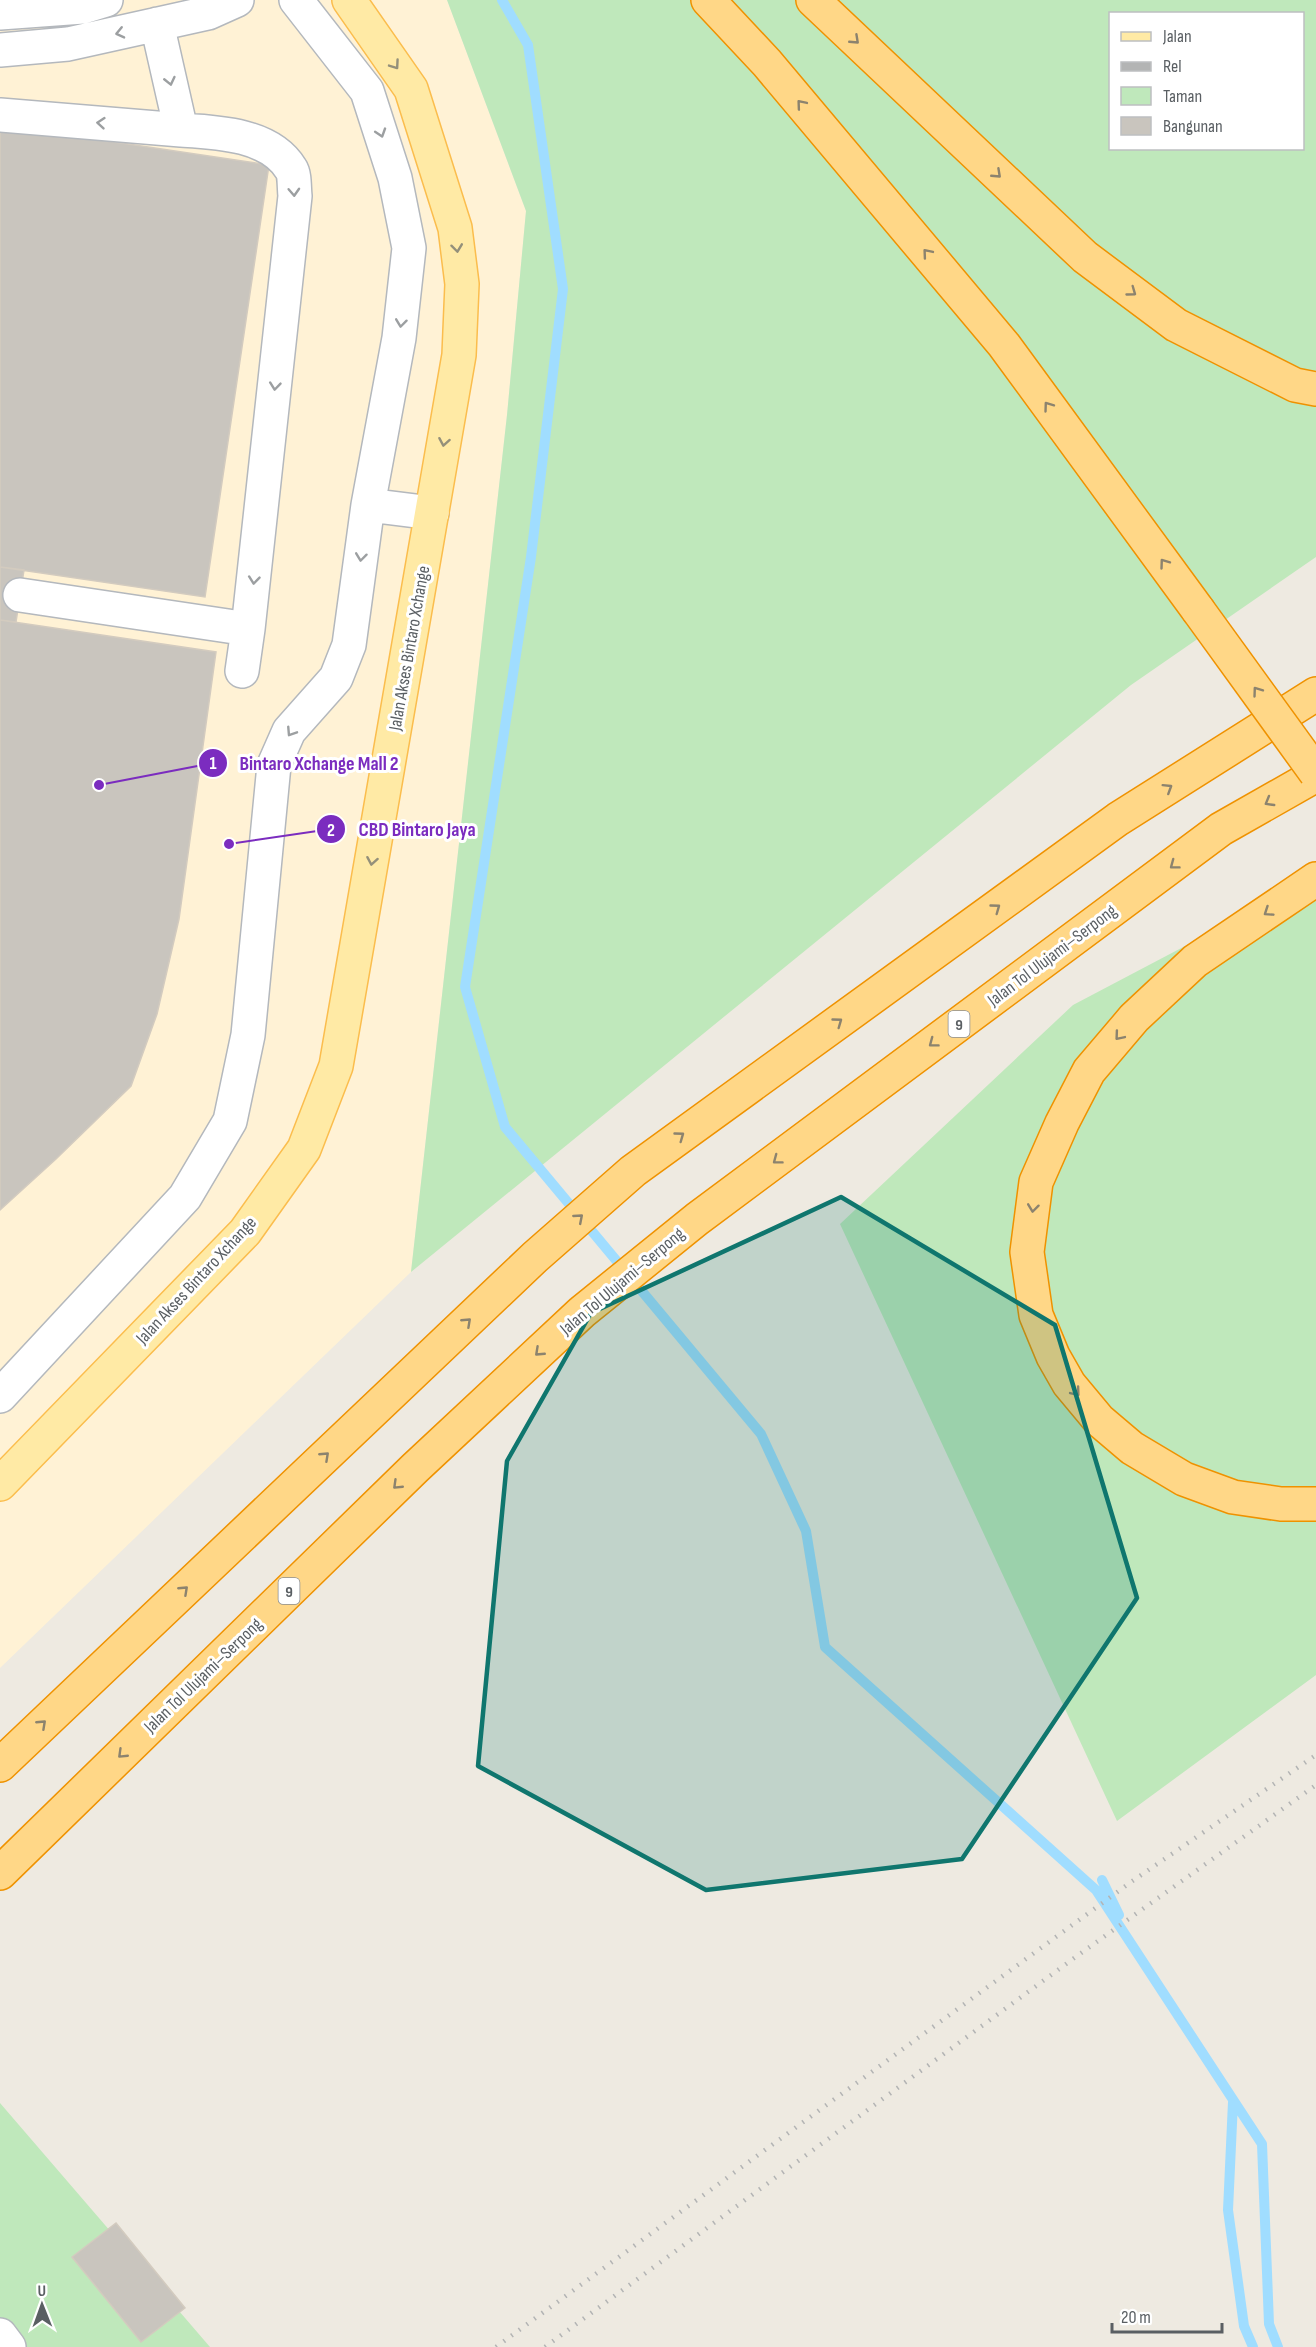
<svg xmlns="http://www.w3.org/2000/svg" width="1316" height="2347" font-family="'Sofia Sans Condensed',sans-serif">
  <rect width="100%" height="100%" fill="#eeeae1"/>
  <path fill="#fff2d5" d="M0 0H447L526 211 507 415 411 1272 0 1668Z"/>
  <path fill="#bfe8bb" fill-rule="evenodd" d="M447 0H1316V557L1131 685 411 1272 507 415 526 211ZM1110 14H1302V148H1110Z
    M1316 877V1675L1117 1821 840 1224 1073 1005Z
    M0 2103 210 2347H0Z"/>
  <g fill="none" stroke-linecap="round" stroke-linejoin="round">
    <path stroke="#a0ddff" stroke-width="10" d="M502 0 528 45 563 289 531 557 465 987 505 1127 761 1434 806 1531 825 1647 1096 1890 1262 2144 1269 2324 1278 2347
      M1102 1880 1119 1915
      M1233 2102 1228 2210 1244 2326 1253 2347"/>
  </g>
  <path fill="#c9c5be" stroke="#d3cbbf" stroke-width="1.5" d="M0 125 269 165 205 597 0 567Z
    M0 567 24 570 16 622 0 620Z
    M0 620 216 652 179 919 157 1014 131 1086 56 1159 0 1210Z
    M116 2223 185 2308 141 2342 72 2257Z"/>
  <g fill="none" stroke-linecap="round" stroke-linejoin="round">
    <g stroke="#b4b8bd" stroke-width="36">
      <path id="minor" d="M0 13 83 7 106 0
        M0 50 68 44 208 13 237 0
        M0 115 181 130
        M368 505 432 513
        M20 595 248 629 295 196C294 188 295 175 291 169 270 134 216 132 181 130L157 24
        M242 671 248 629
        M0 1396 185 1197 230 1121 248 1035 274 765 289 731 336 678 349 645 368 505 399 338 409 248 395 178 367 91 296 0
        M0 2335 9 2347"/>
    </g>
    <g stroke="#fbbd4d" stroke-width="36">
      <path id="major" d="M0 1484 245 1232 304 1149 336 1066 459 355 462 284 455 228 411 89 349 0"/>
    </g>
    <g stroke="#ef9200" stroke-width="36">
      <path id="highway" d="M708 0 767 63 1004 345 1198 610
        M813 0 1085 257 1176 325 1295 385 1316 389
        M1316 879 1195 961 1134 1018 1089 1071 1062 1123 1036 1182 1027 1252 1036 1315 1053 1356 1069 1384 1099 1420 1132 1448 1184 1479 1233 1497 1281 1504H1316
        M0 1765 535 1257 633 1171 1118 819 1316 694
        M0 1873 415 1468 582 1312 697 1219 1221 829 1316 775"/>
    </g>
    <use href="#minor" stroke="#fff" stroke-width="33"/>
    <use href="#major" stroke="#ffeaa5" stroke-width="33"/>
    <use href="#highway" stroke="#ffd787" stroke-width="33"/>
    <path stroke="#b3b4b4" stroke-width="4.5" stroke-dasharray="1.5 8" stroke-linecap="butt" d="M496 2347 1131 1882 1316 1755
      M545 2347 1077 1956 1316 1785"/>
    <g stroke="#ef9200" stroke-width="36" stroke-linecap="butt">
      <path id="highway-bridge" d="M1198 610 1316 773"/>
    </g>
    <use href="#highway-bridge" stroke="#ffd787" stroke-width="33"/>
  </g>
  <defs><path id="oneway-chevron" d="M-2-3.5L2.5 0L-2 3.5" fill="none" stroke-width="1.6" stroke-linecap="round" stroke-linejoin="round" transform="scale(1.5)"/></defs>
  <g stroke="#9c9fa1">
    <use href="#oneway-chevron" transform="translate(120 33) rotate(167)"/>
    <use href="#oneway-chevron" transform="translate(170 81) rotate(77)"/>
    <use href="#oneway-chevron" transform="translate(101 123) rotate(-175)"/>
    <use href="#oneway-chevron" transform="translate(381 133) rotate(72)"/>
    <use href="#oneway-chevron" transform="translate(294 192) rotate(87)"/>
    <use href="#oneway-chevron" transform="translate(401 323) rotate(97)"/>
    <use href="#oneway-chevron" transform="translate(275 386) rotate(96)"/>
    <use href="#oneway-chevron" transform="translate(361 557) rotate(97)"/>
    <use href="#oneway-chevron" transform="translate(254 580) rotate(96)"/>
    <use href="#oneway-chevron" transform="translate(291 732) rotate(123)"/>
  </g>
  <g stroke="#8c836e">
    <use href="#oneway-chevron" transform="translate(855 40) rotate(43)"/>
    <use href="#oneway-chevron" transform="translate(801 104) rotate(-130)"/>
    <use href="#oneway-chevron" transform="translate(997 174) rotate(43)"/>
    <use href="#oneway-chevron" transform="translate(927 253) rotate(-130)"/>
    <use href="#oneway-chevron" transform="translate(1132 292) rotate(36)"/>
    <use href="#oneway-chevron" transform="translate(1048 406) rotate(-126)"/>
    <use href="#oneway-chevron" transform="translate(1164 563) rotate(-126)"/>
    <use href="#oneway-chevron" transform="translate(1257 691) rotate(-126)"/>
    <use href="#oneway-chevron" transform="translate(1168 788) rotate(-32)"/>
    <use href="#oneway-chevron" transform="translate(1269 802) rotate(150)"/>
    <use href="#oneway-chevron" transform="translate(1174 865) rotate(143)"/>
    <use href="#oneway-chevron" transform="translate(996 908) rotate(-36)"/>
    <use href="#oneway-chevron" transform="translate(1268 912) rotate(146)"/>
    <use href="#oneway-chevron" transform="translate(838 1022) rotate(-36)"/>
    <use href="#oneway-chevron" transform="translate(1119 1036) rotate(130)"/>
    <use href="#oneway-chevron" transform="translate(933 1043) rotate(143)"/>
    <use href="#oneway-chevron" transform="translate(680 1136) rotate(-36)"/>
    <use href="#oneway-chevron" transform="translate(777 1160) rotate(143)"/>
    <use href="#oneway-chevron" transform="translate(1033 1208) rotate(97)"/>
    <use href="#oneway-chevron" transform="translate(579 1218) rotate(-41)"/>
    <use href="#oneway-chevron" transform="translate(467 1322) rotate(-43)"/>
    <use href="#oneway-chevron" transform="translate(539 1352) rotate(137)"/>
    <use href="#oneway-chevron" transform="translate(1076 1392) rotate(50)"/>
    <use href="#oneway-chevron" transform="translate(325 1456) rotate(-43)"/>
    <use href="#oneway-chevron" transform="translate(397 1485) rotate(136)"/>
    <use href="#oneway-chevron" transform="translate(184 1590) rotate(-43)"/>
    <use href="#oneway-chevron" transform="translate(42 1724) rotate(-43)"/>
    <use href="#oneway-chevron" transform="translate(122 1754) rotate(136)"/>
  </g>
  <g stroke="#94907a">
    <use href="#oneway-chevron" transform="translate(395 65) rotate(55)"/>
    <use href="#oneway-chevron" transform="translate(457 248) rotate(83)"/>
    <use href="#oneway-chevron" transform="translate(444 442) rotate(100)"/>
    <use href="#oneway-chevron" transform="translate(372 861) rotate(100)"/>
  </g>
  <path fill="#0f766e" fill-opacity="0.2" stroke="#0f766e" stroke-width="4.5" stroke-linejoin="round" d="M841 1197 1055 1325 1137 1598 962 1859 706 1890 478 1766 507 1461 591 1313Z"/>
  <g text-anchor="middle" stroke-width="6" stroke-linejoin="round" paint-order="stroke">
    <g fill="#fff" stroke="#8c8f92" stroke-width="1.5">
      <rect x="948.5" y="1011" width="21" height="26" rx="4.5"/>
      <rect x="278.5" y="1578" width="21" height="26" rx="4.5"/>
    </g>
    <g font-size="16" font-weight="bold" fill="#5a5f63">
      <text x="959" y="1030">9</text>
      <text x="289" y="1597">9</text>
    </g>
    <g font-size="18" fill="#5a5f63" stroke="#fff">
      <text transform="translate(409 648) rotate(-80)" y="6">Jalan Akses Bintaro Xchange</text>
      <text transform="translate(1052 955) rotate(-37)" y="6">Jalan Tol Ulujami–Serpong</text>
      <text transform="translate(196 1280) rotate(-47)" y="6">Jalan Akses Bintaro Xchange</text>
      <text transform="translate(622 1281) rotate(-40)" y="6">Jalan Tol Ulujami–Serpong</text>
      <text transform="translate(203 1675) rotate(-44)" y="6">Jalan Tol Ulujami–Serpong</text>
    </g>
  </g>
  <path fill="none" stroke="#7b2cbf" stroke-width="2" d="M99 785L213 763M229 844L331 829"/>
  <g fill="#7b2cbf" stroke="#fff" stroke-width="2">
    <circle cx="99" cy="785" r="6"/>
    <circle cx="229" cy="844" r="6"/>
    <circle cx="213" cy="763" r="15"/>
    <circle cx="331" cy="829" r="15"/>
  </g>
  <g font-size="18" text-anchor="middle" font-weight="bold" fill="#fff">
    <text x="213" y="769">1</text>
    <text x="331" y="836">2</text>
  </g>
  <g font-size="20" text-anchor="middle" font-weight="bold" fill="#7b2cbf" stroke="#fff" stroke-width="6" stroke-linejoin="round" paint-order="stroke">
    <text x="319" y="770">Bintaro Xchange Mall 2</text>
    <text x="417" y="836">CBD Bintaro Jaya</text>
  </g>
  <rect x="1109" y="12" width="195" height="138" fill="#ffffff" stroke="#bdbfc1" stroke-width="1.5"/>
  <rect x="1121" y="32" width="30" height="9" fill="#ffeaa5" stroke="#bdbfc1" stroke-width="1.5"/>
  <text x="1163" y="42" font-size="18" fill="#5a5f63">Jalan</text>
  <rect x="1121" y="62" width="30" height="9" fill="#b3b4b4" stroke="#bdbfc1" stroke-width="1.5"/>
  <text x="1163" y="72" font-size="18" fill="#5a5f63">Rel</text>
  <rect x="1121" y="87" width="30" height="18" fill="#bfe8bb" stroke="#bdbfc1" stroke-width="1.5"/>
  <text x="1163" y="102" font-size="18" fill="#5a5f63">Taman</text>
  <rect x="1121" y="117" width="30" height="18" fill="#c9c5be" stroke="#bdbfc1" stroke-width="1.5"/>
  <text x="1163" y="132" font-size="18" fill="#5a5f63">Bangunan</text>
  <g transform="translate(42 2305) rotate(359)" stroke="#ffffff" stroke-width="4.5" paint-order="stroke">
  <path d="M0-4.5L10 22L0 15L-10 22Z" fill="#5a5f63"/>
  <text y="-9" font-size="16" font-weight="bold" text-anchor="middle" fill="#5a5f63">U</text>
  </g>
  <path d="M1112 2323v9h110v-9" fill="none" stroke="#5a5f63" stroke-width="3"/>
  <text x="1121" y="2323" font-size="18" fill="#5a5f63" stroke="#ffffff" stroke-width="4.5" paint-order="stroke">20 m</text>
</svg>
